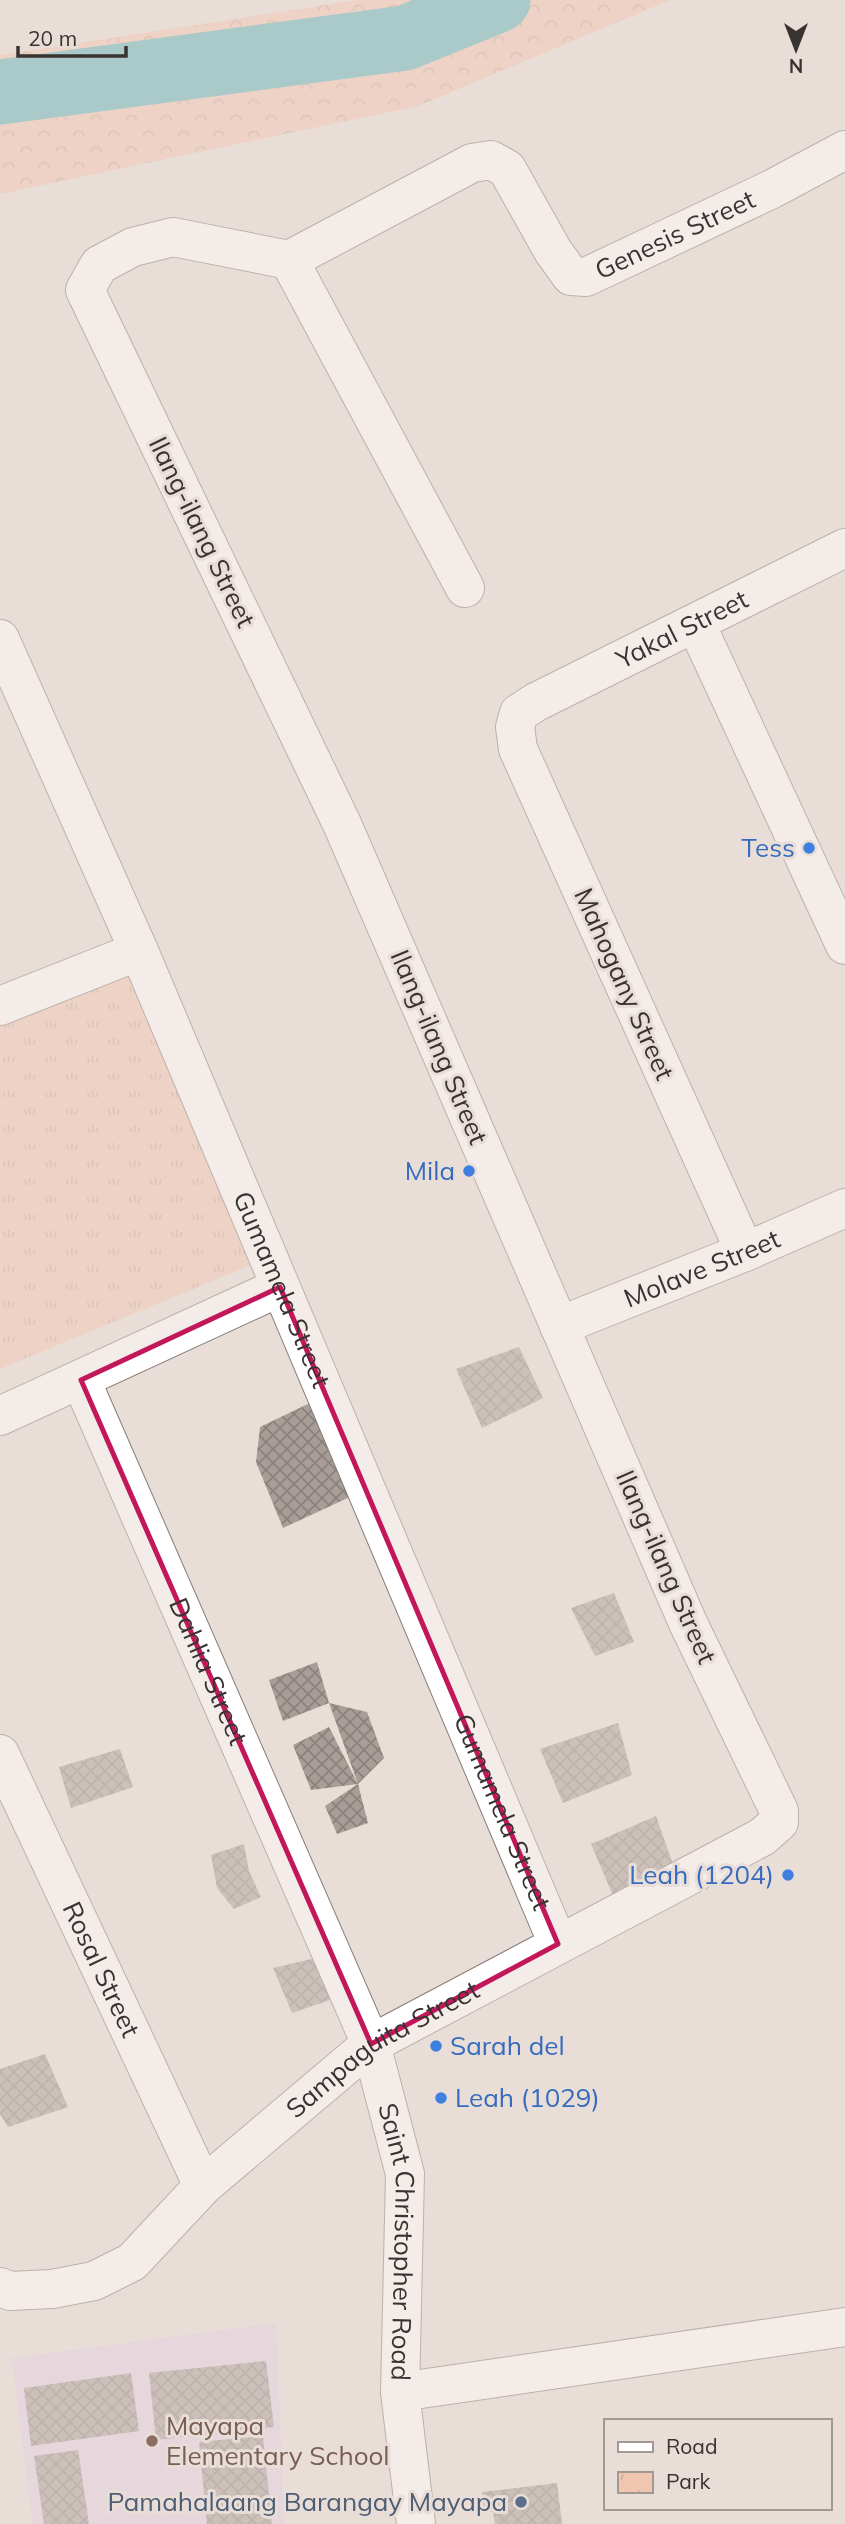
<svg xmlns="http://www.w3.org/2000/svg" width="845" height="2524" font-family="Mulish,sans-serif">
  <defs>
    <pattern id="forest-crowns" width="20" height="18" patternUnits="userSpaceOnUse" patternTransform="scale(1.75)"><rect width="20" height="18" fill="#f1c6af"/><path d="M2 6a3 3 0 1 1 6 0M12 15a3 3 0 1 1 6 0" fill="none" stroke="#cfab97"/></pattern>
    <pattern id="park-tufts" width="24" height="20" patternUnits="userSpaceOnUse" patternTransform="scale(1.75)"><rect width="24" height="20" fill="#f1c6af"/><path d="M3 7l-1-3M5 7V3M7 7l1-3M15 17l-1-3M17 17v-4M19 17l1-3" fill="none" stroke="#cfab97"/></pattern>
    <pattern id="building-cross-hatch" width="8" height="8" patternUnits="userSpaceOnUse" patternTransform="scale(1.75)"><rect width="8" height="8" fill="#a99d98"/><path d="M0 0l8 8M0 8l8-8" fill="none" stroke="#8b817d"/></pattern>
  </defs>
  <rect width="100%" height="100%" fill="#e9ddd7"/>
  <path fill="#e0d0e2" d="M276 2323 284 2524H33L12 2358Z"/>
  <path fill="url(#forest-crowns)" d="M358 0H670L418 106 0 194V55Z"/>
  <path fill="url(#park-tufts)" d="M126 969 251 1265 0 1369V1021Z"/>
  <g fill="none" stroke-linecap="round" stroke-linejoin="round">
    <path stroke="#5eb4ba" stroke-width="65" d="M0 92 405 38 498 0"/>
  </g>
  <path fill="url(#building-cross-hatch)" d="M519 1347 543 1398 482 1428 456 1369Z
    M316 1400 352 1496 283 1528 256 1462 260 1427Z
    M614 1593 634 1642 595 1656 571 1608Z
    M317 1662 329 1703 367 1712 384 1758 358 1784 368 1823 337 1834 325 1806 358 1784 311 1790 293 1745 329 1727 358 1784 329 1703 283 1721 269 1680Z
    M618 1723 632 1775 563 1803 540 1749Z
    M120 1749 133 1787 71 1808 59 1767Z
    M656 1816 674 1867 615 1900 591 1844Z
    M244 1844 249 1871 261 1897 234 1909 217 1888 211 1855Z
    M320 1957 336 1998 292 2013 273 1968Z
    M45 2054 68 2107 8 2127 0 2114V2069Z
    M266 2361 274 2427 156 2440 149 2373Z
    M131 2373 139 2431 31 2446 24 2388Z
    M263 2436 272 2524H207L199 2442Z
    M78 2450 89 2524H44L34 2456Z
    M557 2483 562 2524H495L493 2512 484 2511 482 2492Z"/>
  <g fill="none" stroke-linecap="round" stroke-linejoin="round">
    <g stroke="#877c77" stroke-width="40">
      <g id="street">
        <path id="s1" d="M289 260 472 163 491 160 507 169 553 251 571 276 586 277 772 189 845 150"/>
        <path d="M289 260 465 588"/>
        <path d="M696 624 845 945"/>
        <path id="s2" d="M0 639 139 951 558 1944"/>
        <path d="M0 1006 139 951"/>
        <path id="s3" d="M745 1252 518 749 515 727 519 713 536 702 845 548"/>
        <path id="s4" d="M559 1326 745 1252 845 1208"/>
        <path id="s5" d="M81 1380 371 2044 405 2174 400 2392 416 2524"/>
        <path d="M0 1416 280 1287"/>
        <path id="s6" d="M0 1754 203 2186"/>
        <path id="s7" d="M0 2287 10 2291 52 2289 94 2281 132 2262 203 2186 371 2044 762 1837 779 1822V1811L688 1623 342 824 85 290 99 265 133 247 173 237 289 260"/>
        <path d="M400 2392 845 2327"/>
      </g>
    </g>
    <use href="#street" stroke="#fff" stroke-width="38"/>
  </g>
  <path d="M0 0H845V2524H0ZM280 1287 558 1944 371 2044 81 1380Z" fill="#e9ddd7" fill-opacity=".55" fill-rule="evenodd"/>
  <path fill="none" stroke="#c2185b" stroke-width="5" stroke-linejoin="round" d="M280 1287 558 1944 371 2044 81 1380Z"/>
  <g fill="#3f7fe0" stroke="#e9ddd7" stroke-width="2.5">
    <circle cx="809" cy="848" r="7"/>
    <circle cx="469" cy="1171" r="7"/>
    <circle cx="788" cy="1875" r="7"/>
    <circle cx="436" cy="2046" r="7"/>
    <circle cx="441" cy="2098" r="7"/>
  </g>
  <circle fill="#8d6e63" stroke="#e9ddd7" stroke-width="2.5" cx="152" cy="2441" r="7"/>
  <circle fill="#5c6f8a" stroke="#e9ddd7" stroke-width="2.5" cx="521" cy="2502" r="7"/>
  <g text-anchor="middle" stroke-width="6" stroke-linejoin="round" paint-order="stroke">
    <g font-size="26" fill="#383331" stroke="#e9ddd7">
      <text dy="9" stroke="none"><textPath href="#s1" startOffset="483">Genesis Street</textPath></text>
      <text transform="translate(202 532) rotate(64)" y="9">Ilang-ilang Street</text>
      <text dy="9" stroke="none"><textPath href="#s3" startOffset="772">Yakal Street</textPath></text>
      <text transform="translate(624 984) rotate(66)" y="9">Mahogany Street</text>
      <text transform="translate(439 1047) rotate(67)" y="9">Ilang-ilang Street</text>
      <text dy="9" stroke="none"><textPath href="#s4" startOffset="154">Molave Street</textPath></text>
      <text dy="9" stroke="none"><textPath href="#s2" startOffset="709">Gumamela Street</textPath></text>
      <text transform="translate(666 1567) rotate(66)" y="9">Ilang-ilang Street</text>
      <text dy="9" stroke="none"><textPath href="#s5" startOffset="318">Dahlia Street</textPath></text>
      <text dy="9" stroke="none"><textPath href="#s2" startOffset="1276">Gumamela Street</textPath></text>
      <text dy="9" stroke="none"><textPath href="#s6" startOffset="238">Rosal Street</textPath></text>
      <text dy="9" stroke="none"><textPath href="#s7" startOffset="469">Sampaguita Street</textPath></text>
      <text dy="9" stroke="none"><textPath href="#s5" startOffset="926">Saint Christopher Road</textPath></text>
    </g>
    <g font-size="26" fill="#366cbe" stroke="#e9ddd7" text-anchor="end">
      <text x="795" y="857">Tess</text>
      <text x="455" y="1180">Mila</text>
      <text x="774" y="1884">Leah (1204)</text>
      <text x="450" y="2055" text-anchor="start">Sarah del</text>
      <text x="455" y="2107" text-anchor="start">Leah (1029)</text>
    </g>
    <g font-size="26" fill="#785e54" stroke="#e9ddd7" text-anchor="start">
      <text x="166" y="2435">Mayapa<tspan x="166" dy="30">Elementary School</tspan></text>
    </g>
    <g font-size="26" fill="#4e5e75" stroke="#e9ddd7" text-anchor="end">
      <text x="507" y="2511">Pamahalaang Barangay Mayapa</text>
    </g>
  </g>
  <rect x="604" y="2419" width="228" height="91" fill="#e9ddd7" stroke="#a29995" stroke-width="2"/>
  <rect x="618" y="2442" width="35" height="10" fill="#ffffff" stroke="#a29995" stroke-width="2"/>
  <text x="666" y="2454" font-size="21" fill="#383331">Road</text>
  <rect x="618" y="2472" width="35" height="21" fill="url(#park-tufts)" stroke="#a29995" stroke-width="2"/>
  <text x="666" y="2489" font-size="21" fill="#383331">Park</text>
  <g transform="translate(796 49) rotate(180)" stroke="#e9ddd7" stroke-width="5" paint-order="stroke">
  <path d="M0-5L12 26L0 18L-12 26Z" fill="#383331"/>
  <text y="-10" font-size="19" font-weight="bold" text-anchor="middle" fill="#383331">N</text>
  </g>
  <path d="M18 46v10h108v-10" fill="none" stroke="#383331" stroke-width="3.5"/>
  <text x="28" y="46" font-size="21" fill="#383331" stroke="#e9ddd7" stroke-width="5" paint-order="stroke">20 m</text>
</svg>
